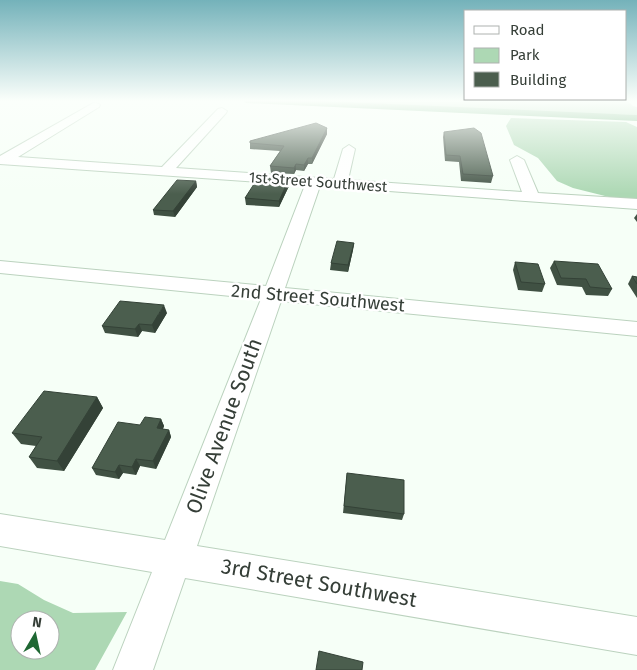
<svg xmlns="http://www.w3.org/2000/svg" width="637" height="670" font-family="'Fira Sans',sans-serif">
  <rect width="100%" height="100%" fill="#f6fff7"/>
  <path fill="#add8b4" fill-rule="evenodd" d="M305 100H629L637 107V115L554 113Z
    M511 118 626 122 637 127V204L573 188 557 181 538 158 514 145 506 126Z
    M0 581 18 584 44 600 73 613 127 612 95 670H0ZM20 620H50V650H20Z"/>
  <g fill="none" stroke-linecap="round" stroke-linejoin="round">
    <path fill="#66af75" fill-rule="evenodd" d="M242 100H302L637 115V121L246 103Z"/>
    <g stroke="#bbd2be" stroke-width="2">
      <path id="street" d="M95 102 100 105 99 107 18 157 162 167 218 109 222 108 227 111 226 113 176 168 334 179 343 149 349 145 355 149 348 180 522 192 510 160 517 156 524 160 538 193 637 199V209L320 186 285 288 637 322V336L281 301 197 546 637 617V655L185 578 153 670H113L152 572 0 546V514L165 540 261 299 0 273V261L266 286 305 185 0 164V156Z"/>
    </g>
    <g stroke="#bbd2be" stroke-width="1">
      <path id="secondary" d="M627 100H637V107L633 106Z"/>
    </g>
    <use href="#street" fill="#fff" fill-rule="evenodd"/>
    <use href="#secondary" fill="#fff" fill-rule="evenodd"/>
  </g>
  <path fill="#405143" d="M327 128V134L312 164H308L304 171 296 170 294 174 271 173 270 166 280 151 250 149V141Z
    M444 132 493 176 491 183 461 181 459 162 445 161 443 137Z
    M289 179V186L279 207 246 205 245 198 258 184Z
    M196 181 197 187 175 217 154 215 153 210Z
    M637 214V222L634 218Z
    M354 243 353 250 348 272 330 270 331 263Z
    M554 261 612 289 608 296 586 295 582 287 557 285 550 268Z
    M515 262 545 284 542 292 518 290 513 270Z
    M632 276 637 277V298L628 284Z
    M167 313 155 333 142 331 138 337 105 333 102 326Z
    M97 397 103 408 64 471 37 468 29 457 36 446 21 444 12 433Z
    M161 419 164 426 163 429 169 430 171 437 156 469 140 466 136 475 123 473 119 479 96 475 92 468Z
    M347 473 404 514 402 520 343 513Z"/>
  <path fill="#344237" d="M327 128V134L312 164V158Z
    M308 158V164L304 171V165Z
    M296 164V170L294 174V168Z
    M289 179V186L279 207V201Z
    M196 181 197 187 175 217 173 211Z
    M354 243 353 250 348 272V265Z
    M164 305 167 313 155 333 152 325Z
    M139 324 142 331 138 337 135 329Z
    M97 397 103 408 64 471 57 461Z
    M161 419 164 426 160 435 157 428Z
    M169 430 171 437 156 469 153 461Z
    M136 459 140 466 136 475 132 467Z
    M119 465 123 473 119 479 115 472Z"/>
  <path fill="#4b5e4e" stroke="#344237" d="M316 123 327 128 312 158H308L304 165 296 164 294 168 270 166 284 146 250 143V141Z
    M474 128 481 133 493 176 463 174 460 156 446 155 444 132Z
    M263 178 289 179 279 201 245 198 254 184H258Z
    M177 180 196 181 173 211 153 210Z
    M337 241 354 243 348 265 331 263Z
    M554 261 598 264 612 289 590 287 586 279 561 278Z
    M515 262 538 264 545 284 521 282Z
    M632 276 637 277V284Z
    M120 301 164 305 152 325 139 324 135 329 102 326Z
    M44 391 97 397 57 461 29 457 42 437 12 433Z
    M145 417 161 419 157 428 169 430 153 461 136 459 132 467 119 465 115 472 92 468 118 422 140 425Z
    M347 473 404 480V514L344 506Z
    M319 651 363 662 362 670H316Z"/>
  <linearGradient id="sky" x2="0" y2="1"><stop stop-color="#74b2ba"/><stop offset="0.52" stop-color="#fbfffb"/><stop offset="1" stop-color="#fbfffb" stop-opacity="0"/></linearGradient>
  <rect width="637" height="194" fill="url(#sky)"/>
  <g text-anchor="middle" stroke-width="5" stroke-linejoin="round" paint-order="stroke">
    <g font-size="15" fill="#353e37" stroke="#fff">
      <text transform="translate(318 182) rotate(4)" y="5">1st Street Southwest</text>
    </g>
    <g font-size="18" fill="#353e37" stroke="#fff">
      <text transform="translate(318 298) rotate(5)" y="6">2nd Street Southwest</text>
    </g>
    <g font-size="21" fill="#353e37" stroke="#fff">
      <text transform="translate(224 426) rotate(-70)" y="7">Olive Avenue South</text>
      <text transform="translate(319 583) rotate(10)" y="7">3rd Street Southwest</text>
    </g>
  </g>
  <rect x="464" y="10" width="162" height="90" fill="#ffffff" stroke="#aeb2af"/>
  <rect x="474" y="26" width="25" height="8" fill="#ffffff" stroke="#aeb2af"/>
  <text x="510" y="35" font-size="15" fill="#353e37">Road</text>
  <rect x="474" y="48" width="25" height="15" fill="#add8b4" stroke="#aeb2af"/>
  <text x="510" y="60" font-size="15" fill="#353e37">Park</text>
  <rect x="474" y="72" width="25" height="15" fill="#4b5e4e" stroke="#aeb2af"/>
  <text x="510" y="85" font-size="15" fill="#353e37">Building</text>
  <g transform="translate(35 635) rotate(9)"><circle r="24" fill="#ffffff" stroke="#aeb2af"/>
  <path d="M0-4L9 19L0 12L-9 19Z" fill="#1f6733"/>
  <text y="-8" font-size="14" font-weight="bold" text-anchor="middle" fill="#353e37">N</text>
  </g>
</svg>
